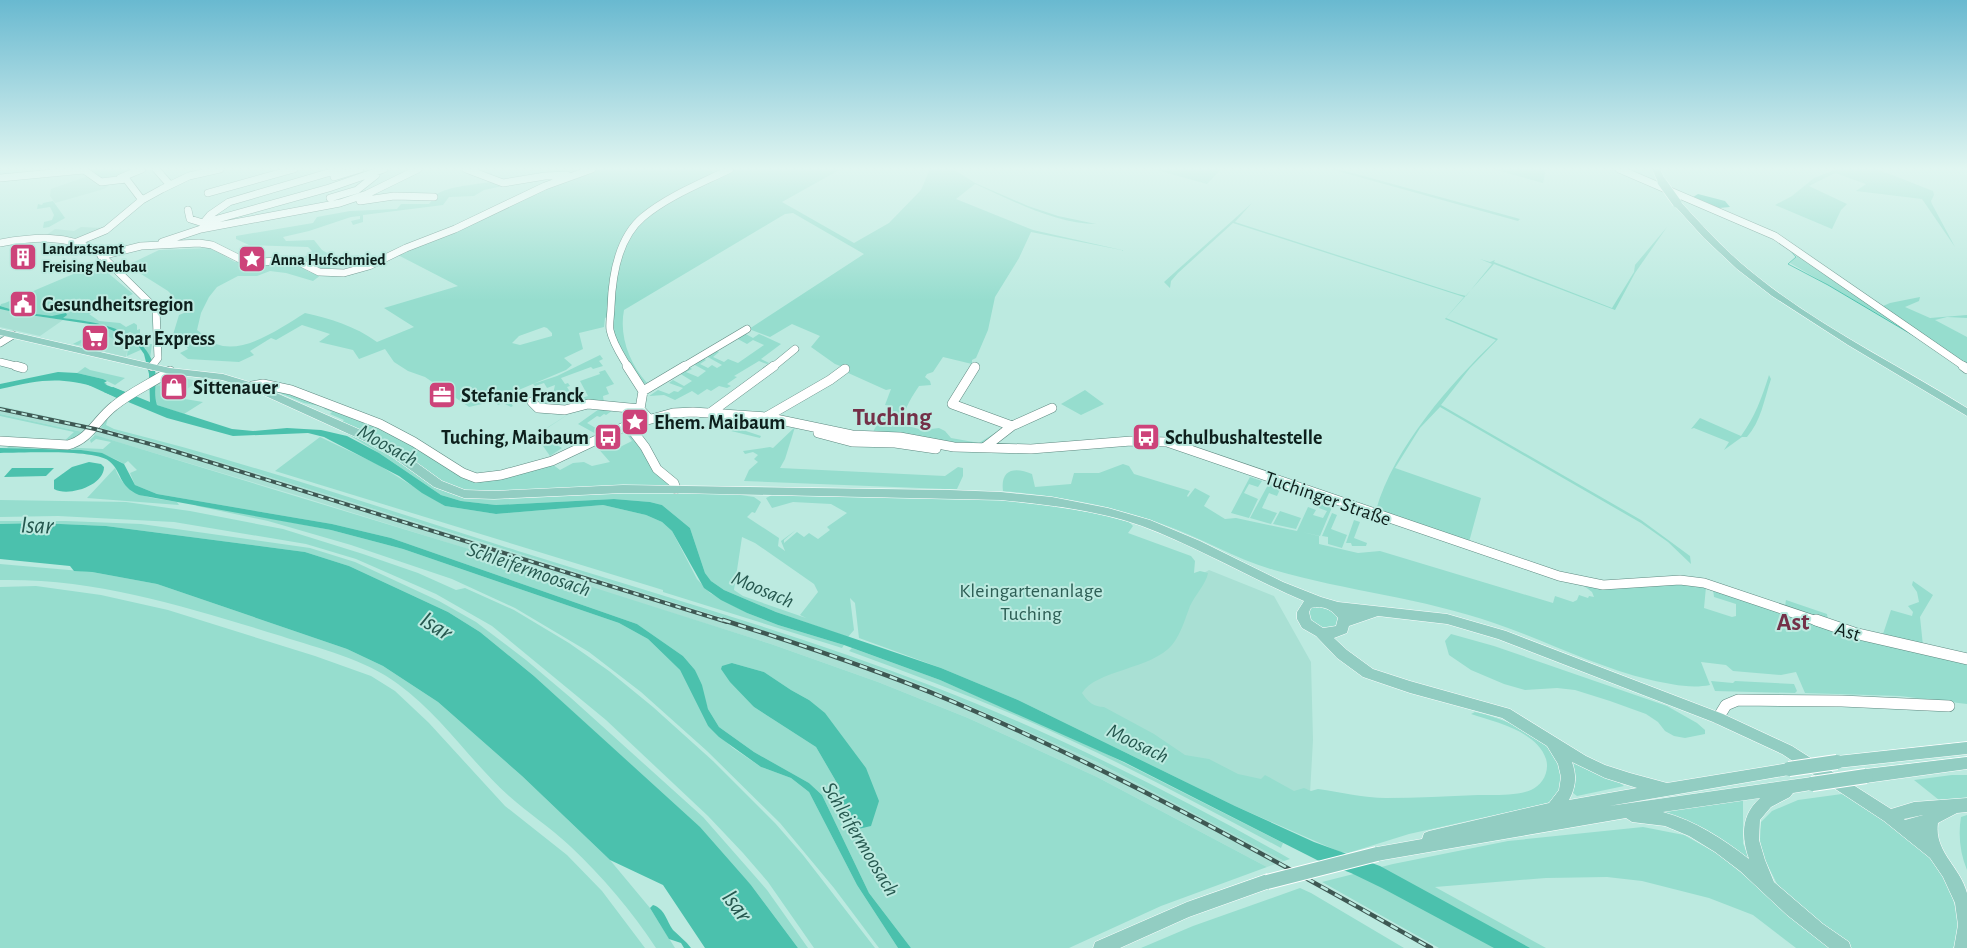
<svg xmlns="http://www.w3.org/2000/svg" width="1967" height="948" font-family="'Alegreya Sans',sans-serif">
  <rect width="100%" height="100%" fill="#bceae0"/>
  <path fill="#a9e0d4" d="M88 176 97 185 111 184 104 189 55 203 50 196 51 189Z
    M81 227 103 228 76 239 45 236 55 229 74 231Z
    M0 309 23 314 63 320 40 336 0 327Z
    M98 332 106 334 128 346 126 357 73 344Z
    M171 376 199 381 161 406 155 385Z
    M0 406 91 426 165 445 680 604 893 674 934 690 1097 762 1284 861 1267 867 1097 777 968 718 878 682 771 644 299 496 87 433 0 414Z
    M1209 570 1274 596 1311 662 1313 740 1309 812 1272 801 1067 697 1197 577Z"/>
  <path fill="#96ddce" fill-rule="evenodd" d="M88 169H137L103 180Z
    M595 169H707L717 174 732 169H841L782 202 854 243 889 223 921 190 930 169H953L975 183 1028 206 1058 216 1096 224C1056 224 1011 200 975 184L956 199 1033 230 1126 251 1031 232 1019 258 995 297 988 330 976 358 972 360V364L943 357 933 372 927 374 925 377 930 381 931 385 919 386C912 397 901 412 904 425L923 430 939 428 945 431 951 438 979 443 1003 428 982 445 976 446 873 432C877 423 885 416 890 406L885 405 891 389 886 390 846 372 848 369 835 364 811 347 820 336 792 324 770 337 749 329 864 254 793 213 785 214 624 310C619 336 629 363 647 383L665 375 644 384 617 342 612 325 614 313 605 318 604 327 579 333 583 349 564 358 572 365 566 370 500 398 511 394 513 396 508 399 513 406 511 407 503 403 498 405 495 401 469 407 425 377 408 371 394 362 385 349 359 359 353 350 319 342 330 334 302 325 276 340 271 338 250 351 254 355 239 362 188 359 180 353 188 349 183 338H172L179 315 184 313V308L168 291 141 274 132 263 159 250 210 248 235 262 295 263 309 272 321 275 313 281 286 273 270 271 257 276H238L217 287 209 297 201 313 197 330C203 334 209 342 216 344 244 355 282 327 305 313 331 319 355 326 377 342L414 327 384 308 458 286 396 254 529 195ZM544 327 547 328 552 333V336L520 345 512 343 519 336Z
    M1153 169H1221L1207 184Z
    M1330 169H1338L1520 219 1518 221Z
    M1493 169H1546L1543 183Z
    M1837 169H1877L1933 191 1934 195 1931 201 1932 204 1955 247 1922 199 1856 191 1866 184 1835 173 1809 186 1847 204 1841 210 1832 229 1775 205 1792 196 1814 178Z
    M501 180 521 182 484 190 474 196 449 197 443 205 363 215V222L353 225 351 221 360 219V216L351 217 309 231 283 237 286 241 314 240 322 250 339 260 326 271 312 266 302 259 312 251 308 247 249 245 236 239V236L313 223 317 217 350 211 397 209 401 204H429C432 201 434 196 437 194 451 185 485 184 501 180Z
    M53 201 65 218 49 227 43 228 44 222 52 220 54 215 50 207 37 209 38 204 42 205 43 203Z
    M1252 203 1235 222 1458 294 1466 296 1492 264 1480 259 1490 262 1495 260 1494 262 1612 308 1634 272 1635 265 1667 227 1635 273 1615 310 1494 264 1446 318 1498 339 1470 368 1441 405 1641 520 1690 556 1691 564 1668 542 1641 523 1440 407 1420 428 1395 468 1481 498 1469 542 1376 510C1394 447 1450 384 1496 340L1445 319 1464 297 1233 223 1178 273 1171 281 1170 288 1164 282Z
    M1797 256H1799L1923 340 1790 263Z
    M101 267 133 294 89 314 99 321 120 323 126 327 134 323 137 325V330L140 329V337L130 332 120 337 134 345 152 344 150 359 145 348 127 356 128 346 101 333C92 338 83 341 78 345L73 344 105 328 104 325 20 312 0 306 1 304 5 303 78 272 88 268 93 271Z
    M1920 297 1919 301 1905 307 1930 318 1967 315V318L1947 317 1935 320 1967 337V365L1883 306 1890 303Z
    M744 333 753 338 759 334 781 344 761 359 769 363 767 364 759 361 734 376 737 377 727 384 731 386 727 388 719 386 711 391 707 389 698 395 692 391 675 400 664 395 649 396 658 390 669 394 674 391 678 392 683 388 669 383 673 380 684 386 692 381 679 373 688 366 692 369 686 372 698 377 706 371 693 364 703 358 706 360 700 364 708 368 712 365 717 368 722 365 706 356 715 350 719 352 713 357 724 362 728 359 738 363 764 345 753 340 747 344 736 338Z
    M600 355 603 359 599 361 603 366 593 369 591 367 561 378 565 384 568 383 570 386 567 387 575 400 588 396 580 381 600 374 599 372 605 370 614 384 606 387 609 394 603 396 604 403 575 404 551 400 543 405 538 403 551 397 552 399 555 385 547 388 544 383 535 386 533 384 557 376Z
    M85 367 90 370 125 378 115 385 103 379 77 373Z
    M1769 375 1771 379C1764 400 1761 421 1747 437H1742L1724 450 1729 442 1694 428 1691 429 1700 418 1741 436C1755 417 1762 397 1769 375Z
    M155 385 166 387 160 392 165 393 162 398 171 400 177 396 176 397 179 398 203 402 184 414 157 405 154 397Z
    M272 387 303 396 378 426 417 446 456 474 472 481H487L552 464 560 470 573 463 584 462 592 466 610 462 596 446 605 442 614 450 632 441 625 432C647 443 647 469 670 482V487H609L491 493 468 491 449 486 390 445 342 422 344 420 330 414 332 412 324 409 325 407 304 403 270 389Z
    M1085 390 1104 404 1081 415 1061 404Z
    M602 407 616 408 606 415 604 414 600 417 597 416 587 423 601 431 611 423 614 425 598 435 578 424Z
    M578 408 538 434 562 448 550 456 543 446 531 438Z
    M0 414 87 433 84 436 62 443 74 432 0 416Z
    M108 418 106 425 114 429C250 463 384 509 518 551 657 594 797 634 932 686 1056 734 1175 794 1290 859L1284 861 1097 762 934 690 893 674 746 625 481 542 165 445 101 428 102 425Z
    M738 419 752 420 744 428 746 431 761 436 760 438 731 431Z
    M795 427 785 459 780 468 945 476 958 467 963 468V476L957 489H945L744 481 749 470 758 462 754 459 758 455 753 452 745 454 743 451 770 447 773 448Z
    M339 429 374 445 436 488 462 497 488 499 597 493 670 492 734 494 754 497 761 502 755 513 752 512 747 517 779 538 778 546 785 551 781 541 796 530 784 540V543L797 532 804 537 809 533 818 539 830 530 827 527 847 513 831 504 793 502 772 508 766 498 774 494C893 497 1014 490 1129 522L1133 526 1128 533 1191 556 1195 561 1194 573 1200 571 1208 573C1206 584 1195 595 1190 606 1185 619 1181 634 1172 645 1152 669 1096 670 1082 693 1088 702 1094 707 1104 707L1154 734 1185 755 1209 759 1238 774 1261 779 1265 775 1294 791 1304 788 1311 791 1318 789C1341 792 1364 798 1386 798 1417 798 1447 796 1478 795 1492 795 1518 796 1531 790 1542 785 1550 772 1546 759 1537 731 1495 722 1471 714L1475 712C1499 717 1544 734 1557 758 1561 765 1562 776 1564 784L1554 799 1548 803 1409 834 1348 853 1340 852 1235 806 1018 700 941 668 859 638 855 603 850 598 854 630 848 637 776 612 724 590 711 581 705 573 690 528 662 505 650 502 614 499 496 505 461 501 441 495 379 453ZM742 537 755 543 814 584 818 592 800 615 806 618 743 596 734 590Z
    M95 435 551 574 771 644 878 682 968 718 1097 777 1267 867 1161 906 1069 948H911L869 893 822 795 809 783 754 752 719 727 708 709 695 670 683 656 637 624 391 538 332 524 157 494 135 485 130 473 137 470 128 461 124 464C90 443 46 451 7 448L10 445 103 449 111 442 96 439 91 443 90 440ZM732 663 764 672 791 690 809 700 853 830 845 812 837 783 816 747 754 707Z
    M320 437 377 464 445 506 496 514 603 505 646 515 662 522 672 531 697 579 710 593 747 613 778 625 844 645 842 648 663 592V590L275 471Z
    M1123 464 1129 466 1134 474 1190 491 1187 496 1188 497 1195 488 1210 496 1204 506 1225 519 1236 518 1297 531 1308 507 1316 510 1313 515 1323 518 1327 511 1319 508 1322 501 1333 505 1320 536 1302 532 1319 536V544L1358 553 1380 551 1553 603 1555 596 1573 602 1577 600 1579 595 1588 598 1589 596 1594 597 1592 592 1584 586 1601 587 1669 582 1706 587 1704 608 1732 617 1736 616V604L1714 597 1713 589 1967 662V704L1900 696 1805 693 1796 672 1781 675 1733 671 1726 665 1701 662 1710 685C1690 689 1670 684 1651 680 1596 667 1547 641 1494 623 1423 598 1346 591 1274 570 1235 559 1200 537 1162 524 1111 505 1057 496 1003 491 1000 468 1016 467 1032 474L1035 487 1071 484 1074 473H1099Z
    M115 468C126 498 150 497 177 502L179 505 87 498Z
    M1250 477 1262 481 1258 487 1249 484 1244 493 1258 499 1249 518 1231 513Z
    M1269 483 1281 487 1277 496 1269 493 1262 508 1277 513 1271 524 1250 518Z
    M0 500 126 502 190 511 283 529 363 554 418 573 456 590 465 588 514 610 569 643 609 671 653 707 713 761 775 823 803 855 875 948H814L768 882 743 853 708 816 606 720 492 626 436 594 356 559 306 544 174 522 58 516 0 517Z
    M195 504 331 530 403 549 619 623 648 639 680 670 708 726 733 748 761 767 791 778 809 792 857 885 898 948H879L834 888 780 823 707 751 641 692 589 652 515 608 452 579 351 545 268 521 197 506Z
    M1280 511 1301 518 1296 529 1273 524Z
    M1332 513 1337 515 1331 529 1347 535 1342 548 1328 544V537L1322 536Z
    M1354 520 1360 522 1354 538 1367 543 1366 546H1352L1351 543H1346Z
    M0 521H66L141 524 310 548 355 562 439 601 476 622 526 660 571 698 703 817 767 890 808 948H798L751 885 668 799 534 676 480 632 448 612 349 566 305 552 106 526 38 523 0 524Z
    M0 564 92 572 157 584 347 649 383 666 438 702 522 776 610 860 650 908 675 948H656C632 911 602 876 570 846 551 828 528 813 509 796 470 761 441 715 398 684 365 659 320 649 281 636 189 608 98 578 0 580Z
    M1913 581 1933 595 1920 617 1923 646 1882 637 1891 610 1912 616 1913 612 1908 606 1919 602 1917 592 1912 585Z
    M36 586 101 595 168 610 315 656 371 676 395 691 429 723 505 806 567 855 602 891 645 948H0V587Z
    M1786 600 1827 614 1828 621 1785 606Z
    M1323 605 1339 615 1337 626 1322 628 1309 620 1308 611 1310 608Z
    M1451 634 1494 646 1667 706 1697 723 1705 730V734L1685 738 1674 736 1665 731 1658 722 1646 714 1610 701 1575 690 1557 688 1525 690 1504 684 1471 670 1449 655 1445 641Z
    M852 648 940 680 1085 743 1283 843 1281 848C1197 803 1113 758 1026 720 968 695 909 673 849 651Z
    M1711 681 1733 683 1735 681 1794 684 1797 691 1795 693 1715 691Z
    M1573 762 1620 783 1624 786 1577 796 1573 793 1576 778Z
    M1952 775H1967V799L1939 800 1914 780Z
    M1842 794C1874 810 1925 844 1943 875 1950 886 1953 898 1956 911 1959 924 1960 936 1953 948H1850L1793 904 1778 886 1761 852 1760 839 1761 822 1772 811 1798 800Z
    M1743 800V843L1749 859C1721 838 1696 824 1662 812Z
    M1967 815V870C1960 853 1958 835 1961 817Z
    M1643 827 1684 835 1718 854 1833 948H1796L1753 915 1709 898 1642 881 1607 877 1546 878 1435 887 1546 948H1439L1322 882 1393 864 1508 841Z
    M1300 888 1311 893 1404 948H1141L1193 926Z"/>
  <path fill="#4bc1ad" d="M1698 194 1725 201 1730 207 1719 208 1693 197Z
    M0 306 20 312 52 316 66 313 67 315 63 318C97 322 147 329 155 370 157 382 153 393 157 405L232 429 253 431 287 428 321 430 347 436 379 453 441 495 461 501 496 505 614 499 650 502 662 505 690 528 705 573 711 581 724 590 776 612 941 668 1018 700 1235 806 1314 842 1380 866 1530 948H1494L1382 888 1351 873 1317 860 1124 762 940 680 844 645 778 625 747 613 721 600 704 588 672 531 662 522 646 515 603 505 496 514 445 506 422 493 399 476 324 437 308 433 233 436 167 418 104 392 113 387 150 402 149 374 144 354 135 341 103 326 23 314 0 309Z
    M58 372 77 373 103 379 107 381 104 383 107 384 99 388C58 376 41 380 0 389V384Z
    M0 448 81 450 102 453 124 464 135 485 157 494 332 524 391 538 637 624 683 656 695 670 702 685 708 709 719 727 754 752 809 783 822 795 869 893 911 948H898L857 885 809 792 791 778 761 767 719 737 708 726 680 670 648 639 619 623 403 549 331 530 139 495C118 486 122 471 109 461 94 449 22 453 0 453Z
    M89 462 101 464 104 467C104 486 68 497 54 489V480L72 467Z
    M12 468H54L46 476 4 477Z
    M38 523 106 526 305 552 349 566 448 612 480 632 534 676 700 827 751 885 798 948H705L663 885 610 860 522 776 438 702 383 666 347 649 157 584 92 572 74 571 70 566 0 559V524Z
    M732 663 764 672 791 690 809 700 825 713 866 768 879 801 871 826 854 830 845 812 837 783 816 747 754 707 730 682 721 669 722 666Z
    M653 905C665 909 666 920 673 930 679 936 686 941 691 948H684L681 943 669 939 650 908Z"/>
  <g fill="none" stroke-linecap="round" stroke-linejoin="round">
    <path stroke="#4bc1ad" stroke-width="1" d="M1790 250 1796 257 1788 264 1828 285 1916 337"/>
    <path fill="#4bc1ad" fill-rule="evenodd" d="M86 377 127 393 129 396 123 400 119 399 82 382 80 380Z"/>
    <g stroke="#5e8980" stroke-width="8">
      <path id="minor-far2" d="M156 169 170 185
        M466 169 503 183 545 176 567 175
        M1619 169 1775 236 1965 367
        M334 177 360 169
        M0 178 84 170 101 182 126 179 142 200
        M120 178 142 169
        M208 193 294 169
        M330 198 357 190 376 175
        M360 201 394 196 434 197
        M188 210 190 219 203 223 329 188 384 169
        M205 221 210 215 229 202 341 169
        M77 242 106 230 142 200 162 189 189 176 220 169
        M162 242 201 229 340 203 367 194 418 169
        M0 243C34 237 67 234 98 252L156 309 158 358 151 367
        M101 256 141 246 199 243 212 245 240 259 260 262 295 260 319 272 344 273 369 266 406 248 455 229 545 186 592 169
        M0 343 13 335
        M0 362 20 367
        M628 367C621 355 613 344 610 330 609 323 611 314 611 307 612 276 618 238 643 217 668 196 702 183 730 169
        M683 367 747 329
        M773 367 795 349"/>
    </g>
    <g stroke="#5e8980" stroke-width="10">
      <path id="minor-far1" d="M16 366 23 368
        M627 366 643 391 640 409 649 419
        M1963 366 1967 369
        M975 367 952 404 1012 426
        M252 386 263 384 291 390 380 424 414 442 463 473 476 478 501 475 552 461 626 426 673 413 693 412 766 417 852 435 900 437 954 447 1031 449 1131 441 1167 442 1559 576 1603 585 1680 580 1704 583 1820 622
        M643 391 685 366
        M532 402 538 408 565 410 588 404 640 409
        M710 413 774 366
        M766 417 830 380 845 369
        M629 426 645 447 657 469 674 483 676 489
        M818 433 852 442 895 443 936 449
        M0 441 68 445C90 439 97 419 114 406 131 392 152 383 170 371
        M985 447 1012 426 1052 408"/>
    </g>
    <g stroke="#5e8980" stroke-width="12">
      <path id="minor" d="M1816 620 1854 633 1967 659
        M1718 718 1726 705 1738 700 1842 701 1949 706"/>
    </g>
    <g stroke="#fff" stroke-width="1">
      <path id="major" d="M1652 169H1660L1666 182 1665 184H1659Z
        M1674 201H1680C1700 223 1719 244 1742 264 1809 322 1892 361 1967 408V416L1848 345 1772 296 1737 269 1704 238 1674 205Z
        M0 329 170 368 223 374 256 384 370 434 399 450 442 481 465 490 494 491 623 485 950 490 1001 492 1052 497 1108 508 1150 520 1200 541 1283 582 1321 597 1338 602 1447 614 1506 631 1723 714 1792 746 1891 809 1914 802 1967 798V812L1957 813 1938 823C1934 852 1960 866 1967 893 1967 906 1967 934 1967 948H1954L1958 925 1955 903 1943 877 1930 858 1884 821 1782 754 1713 722 1498 639 1447 624 1378 616 1349 626 1347 633 1334 638 1347 650 1373 669 1410 681 1510 709 1586 756 1605 765 1630 773 1667 783 1789 763 1794 764 1796 769 1794 774 1789 775 1609 806 1812 777 1817 779 1819 784 1817 789 1793 793 1790 797 1771 807 1760 820 1759 840 1765 860 1774 882 1823 924 1849 942 1851 948H1829L1787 915 1740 871 1715 852 1689 836 1665 826 1632 822 1626 818 1377 861 1372 859 1369 854 1372 849 1377 847 1422 839 1424 833 1429 831 1549 803 1559 790 1561 777 1558 764 1547 746 1502 718 1410 693 1363 677 1337 658 1316 636 1302 628 1297 619V612L1304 601C1250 578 1198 547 1142 526 1097 510 1048 505 1001 500L676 493H623L494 499 464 498 434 487 391 456 362 440 248 388 222 380 170 374 0 335ZM1316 607C1326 607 1332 610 1338 618L1336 626 1323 628 1311 620 1309 612 1311 608ZM1572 762 1605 778 1637 788 1569 800C1576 787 1577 776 1572 762ZM1760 798C1741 815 1741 836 1749 859 1723 839 1696 821 1663 812ZM1923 815 1905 820 1904 819Z
        M1967 742V754L1837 768 1832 767 1830 762 1832 757 1837 756Z
        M1967 757V769L1866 783 1861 781 1859 776 1861 771 1866 769Z
        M1267 874 1273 877 1275 882 1273 887 1189 917 1120 948H1093L1095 942 1187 902Z"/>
    </g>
    <use href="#minor-far2" stroke="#fff" stroke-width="7"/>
    <use href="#minor-far1" stroke="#fff" stroke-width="9"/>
    <use href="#minor" stroke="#fff" stroke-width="11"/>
    <use href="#major" fill="#92cdc2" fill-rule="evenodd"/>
    <g stroke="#3e5853" stroke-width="4">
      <path id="rail-far1" d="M0 409 95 429 161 447 727 622"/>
    </g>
    <g stroke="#3e5853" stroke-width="4.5">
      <path id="rail" d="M723 620C799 644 875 669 949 700 1116 771 1273 859 1431 948"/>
    </g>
    <use href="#rail-far1" stroke="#bceae0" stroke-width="2" stroke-dasharray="5.5" stroke-linecap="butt"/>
    <use href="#rail" stroke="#bceae0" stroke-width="2.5" stroke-dasharray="8" stroke-linecap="butt"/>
    <g stroke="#fff" stroke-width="10" stroke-linecap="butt">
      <path id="major-bridge-far1" d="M1662 182 1677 203"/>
    </g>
    <g stroke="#fff" stroke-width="16" stroke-linecap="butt">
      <path id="major-bridge" d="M1789 769 1837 762
        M1812 784 1866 776
        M1267 882 1377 854"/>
    </g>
    <use href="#major-bridge-far1" stroke="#92cdc2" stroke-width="9"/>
    <use href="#major-bridge" stroke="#92cdc2" stroke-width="14"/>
  </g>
  <linearGradient id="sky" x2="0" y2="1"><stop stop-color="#69b9d0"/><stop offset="0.56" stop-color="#e1f6f1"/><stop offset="1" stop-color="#e1f6f1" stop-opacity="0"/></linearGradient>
  <rect width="1967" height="301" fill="url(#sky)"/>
  <defs>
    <g id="building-square" transform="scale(1.4375)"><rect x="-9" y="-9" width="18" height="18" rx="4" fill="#cd437a" stroke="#bceae0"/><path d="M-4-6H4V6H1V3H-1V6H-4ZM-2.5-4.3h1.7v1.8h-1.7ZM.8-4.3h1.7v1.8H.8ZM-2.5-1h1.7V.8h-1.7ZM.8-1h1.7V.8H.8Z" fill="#fff"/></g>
    <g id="sight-square" transform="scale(1.4375)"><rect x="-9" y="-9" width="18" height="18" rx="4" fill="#cd437a" stroke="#bceae0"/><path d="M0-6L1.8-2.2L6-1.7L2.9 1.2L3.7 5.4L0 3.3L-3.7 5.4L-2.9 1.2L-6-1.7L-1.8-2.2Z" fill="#fff"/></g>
    <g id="civic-square" transform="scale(1.4375)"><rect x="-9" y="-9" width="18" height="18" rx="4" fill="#cd437a" stroke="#bceae0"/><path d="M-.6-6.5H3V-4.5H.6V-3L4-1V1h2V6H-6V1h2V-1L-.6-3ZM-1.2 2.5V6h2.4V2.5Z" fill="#fff"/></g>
    <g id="supermarket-square" transform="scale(1.4375)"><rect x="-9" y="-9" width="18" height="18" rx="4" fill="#cd437a" stroke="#bceae0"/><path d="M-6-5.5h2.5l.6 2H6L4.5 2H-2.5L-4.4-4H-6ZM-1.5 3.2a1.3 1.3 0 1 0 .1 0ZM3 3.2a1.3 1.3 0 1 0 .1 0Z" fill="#fff"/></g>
    <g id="shop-square" transform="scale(1.4375)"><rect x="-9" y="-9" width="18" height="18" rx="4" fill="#cd437a" stroke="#bceae0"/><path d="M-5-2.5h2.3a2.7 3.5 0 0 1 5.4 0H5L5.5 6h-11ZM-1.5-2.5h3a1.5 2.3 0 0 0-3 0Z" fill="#fff"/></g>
    <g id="office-square" transform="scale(1.4375)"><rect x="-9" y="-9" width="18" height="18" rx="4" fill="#cd437a" stroke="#bceae0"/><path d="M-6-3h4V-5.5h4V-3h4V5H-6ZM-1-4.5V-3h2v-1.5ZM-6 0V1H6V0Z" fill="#fff"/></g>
    <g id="bus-square" transform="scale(1.4375)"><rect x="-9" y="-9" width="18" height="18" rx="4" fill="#cd437a" stroke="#bceae0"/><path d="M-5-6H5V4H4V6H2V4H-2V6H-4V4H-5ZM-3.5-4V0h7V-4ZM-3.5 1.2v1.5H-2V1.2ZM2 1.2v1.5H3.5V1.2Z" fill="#fff"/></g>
  </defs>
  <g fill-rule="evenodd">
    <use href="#building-square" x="23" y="257"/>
    <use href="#sight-square" x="252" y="259"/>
    <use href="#civic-square" x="23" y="304"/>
    <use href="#supermarket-square" x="95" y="338"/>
    <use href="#shop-square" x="174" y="387"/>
    <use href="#office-square" x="442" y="395"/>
    <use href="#sight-square" x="635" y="422"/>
    <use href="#bus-square" x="608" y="437"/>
    <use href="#bus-square" x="1146" y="437"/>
  </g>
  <g text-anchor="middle" stroke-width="4" stroke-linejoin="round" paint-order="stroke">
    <g font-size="16" font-weight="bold" fill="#0d1f1c" stroke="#bceae0" text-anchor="start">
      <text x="42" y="254">Landratsamt<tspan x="42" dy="18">Freising Neubau</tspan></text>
      <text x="271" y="265">Anna Hufschmied</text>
    </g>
    <g font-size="20" font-weight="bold" fill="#0d1f1c" stroke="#bceae0" text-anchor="start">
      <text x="42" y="311">Gesundheitsregion</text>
      <text x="114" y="345">Spar Express</text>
      <text x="193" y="394">Sittenauer</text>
      <text x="461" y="402">Stefanie Franck</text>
      <text x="654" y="429">Ehem. Maibaum</text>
      <text x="589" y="444" text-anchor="end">Tuching, Maibaum</text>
      <text x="1165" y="444">Schulbushaltestelle</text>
    </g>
    <g font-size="20" fill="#0d1f1c" stroke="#bceae0">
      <text transform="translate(1328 498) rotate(19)" y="7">Tuchinger Straße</text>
      <text transform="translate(1848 631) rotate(17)" y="7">Ast</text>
    </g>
    <g font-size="20" fill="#2d5e55" stroke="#bceae0">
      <text x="1031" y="597">Kleingartenanlage<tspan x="1031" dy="23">Tuching</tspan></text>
    </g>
    <g font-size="21" font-style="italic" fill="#26584f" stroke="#bceae0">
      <text transform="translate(388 445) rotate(29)" y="7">Moosach</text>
      <text transform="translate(529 569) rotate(19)" y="7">Schleifermoosach</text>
      <text transform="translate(763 589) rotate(23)" y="7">Moosach</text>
      <text transform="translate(1138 743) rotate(26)" y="7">Moosach</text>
      <text transform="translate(861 839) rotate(59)" y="7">Schleifermoosach</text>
    </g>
    <g font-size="25" font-weight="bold" fill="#743048" stroke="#bceae0">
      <text x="892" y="425">Tuching</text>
      <text x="1793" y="630">Ast</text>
    </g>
    <g font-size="25" font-style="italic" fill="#26584f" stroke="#bceae0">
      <text transform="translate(37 524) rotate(2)" y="9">Isar</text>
      <text transform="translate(437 625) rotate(32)" y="9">Isar</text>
      <text transform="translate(738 905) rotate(53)" y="9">Isar</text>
    </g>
  </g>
</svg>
